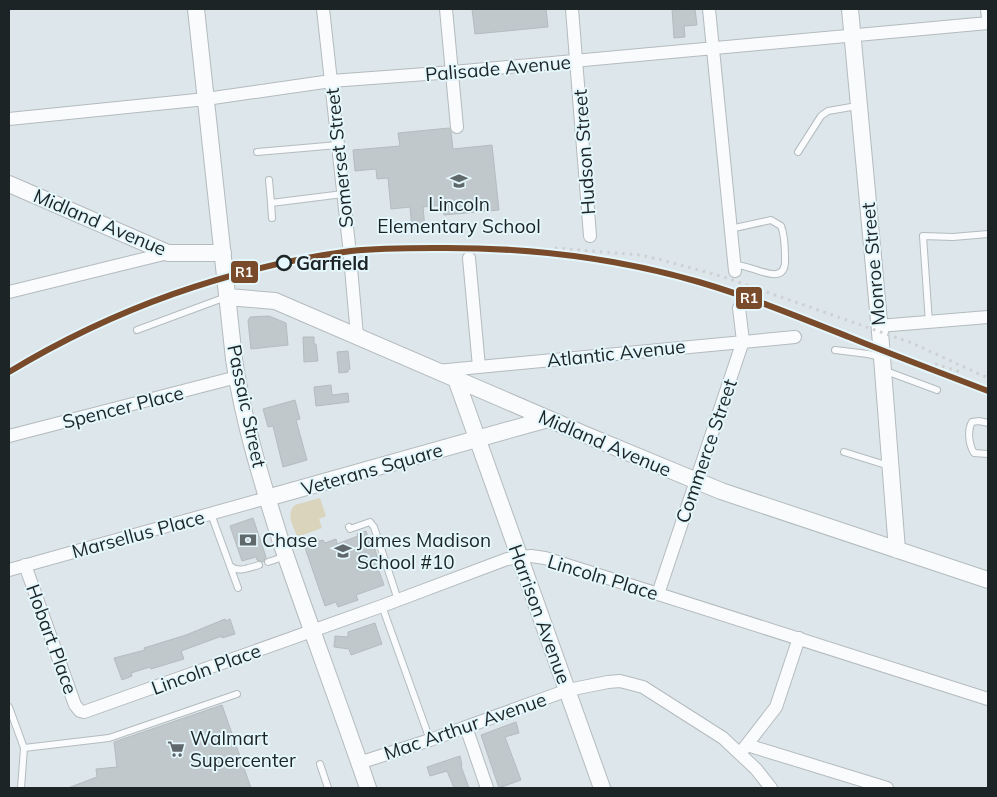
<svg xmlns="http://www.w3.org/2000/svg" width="997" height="797" font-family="Mulish,sans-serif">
  <rect width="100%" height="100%" fill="#dde6ea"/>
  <path fill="#dad4bd" d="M320 498 326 516 319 519 322 528 297 537C294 527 285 514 295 505Z"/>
  <path fill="#c1c8cc" stroke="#b5bcc0" d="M472 9H546L548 27 475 34Z
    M672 9H695L697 25 684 26 685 37 674 38Z
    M449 128 451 132 453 149 492 145 499 210 444 215 443 205 423 207 425 228 412 230 410 207 391 209 388 178 377 179 376 169 355 171 353 150 400 146 398 133Z
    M269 316 286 323 288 345 251 349 248 321 250 317Z
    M303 337H314V344H316L318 361 304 362Z
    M348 351 350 369 348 370V372L339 373 337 352Z
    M331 385 332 395 348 393 349 402 316 406 314 387Z
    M295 400 300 419 296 420 307 460 283 467 273 426 268 427 263 409Z
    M253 518 266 557 263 562 257 560 256 557 242 561 230 526Z
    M366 531 371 547 374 546 378 559 375 560 384 585 356 595 358 600 338 607 336 602 325 606 303 542 317 537 319 541 323 540 325 543 336 539 337 544 358 536 357 534Z
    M225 619 226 621 230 619 235 634 222 638V636L181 651 184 659 151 669 150 667 131 673 132 676 122 680 114 658 145 650 144 648 186 635Z
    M375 623 382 644 351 655 349 649 334 647 335 636 348 637V632Z
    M222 705 251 788H68L97 777 96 769 117 767 114 742Z
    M516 722 519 733 505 737 521 780 499 788 481 735Z
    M460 756 462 765 461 766 469 788H454L447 771 430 776 427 767Z"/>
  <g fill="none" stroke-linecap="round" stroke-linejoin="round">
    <g stroke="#b4bbbf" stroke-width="8">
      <path id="lane" d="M257 152 338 145
        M798 152 821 116 828 111 857 106
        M269 180 271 203 343 194
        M271 203 272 218
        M730 229 771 220 781 226C785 236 785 248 785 258 787 291 751 263 734 265
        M929 323 923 236 953 237 988 234
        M137 330 226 297
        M835 350 868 354 880 357
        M883 370 937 390
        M988 423 979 421 972 422C967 430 969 445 974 453L988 454
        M844 452 889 466
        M211 514 230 566C239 573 248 568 259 565
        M349 527 350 529 370 522 374 527 398 600
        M268 562 286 556
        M230 566 238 588
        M382 606 430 740
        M9 707 24 748 109 738 237 694
        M320 764 328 788
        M21 788 24 748"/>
    </g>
    <g stroke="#b4bbbf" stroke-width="14">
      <path id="street" d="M323 9 349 245 357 336
        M446 9 457 127
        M572 9 590 236
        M709 9 735 271
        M987 9 988 18
        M9 119 206 99 331 81 453 72 988 23
        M469 258 479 367
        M9 292 168 253
        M879 326 988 317
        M437 371 795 337
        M9 436 237 377
        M25 565 75 705 80 711 84 712 382 606 507 559 531 556 545 558 988 699
        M9 570 267 498
        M658 594 743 341 739 308
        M466 727 487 788
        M747 745 887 788
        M742 751 776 707 799 638
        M359 763 430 740 568 690 608 682 620 681 643 687 723 738 756 769 771 788"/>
    </g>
    <g stroke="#b4bbbf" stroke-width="18">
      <path id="secondary" d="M196 9 234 359C243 421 262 482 281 542 309 624 340 706 368 788
        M850 9 880 332 897 550
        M9 184 168 253H223
        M228 297 275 301 586 435 721 491 988 580
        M456 379 602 788
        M267 498 548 419"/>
    </g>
    <use href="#lane" stroke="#fafbfc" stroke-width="6"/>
    <use href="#street" stroke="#fafbfc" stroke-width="12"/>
    <use href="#secondary" stroke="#fafbfc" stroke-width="16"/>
    <path stroke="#ced1d2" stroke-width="3" stroke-dasharray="2.5 5" stroke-linecap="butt" d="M555 248 640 255 662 260 724 277 912 343 988 378
      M935 364 961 372"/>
    <g stroke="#e4f7fd" stroke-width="10">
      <path id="rail-1" d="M9 372C113 309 230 267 351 251 379 248 406 248 434 248 523 247 613 257 699 282 750 297 799 317 849 337 895 356 942 373 988 391"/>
    </g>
    <use href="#rail-1" stroke="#7a4b2a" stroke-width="6"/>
  </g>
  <defs>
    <g id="school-bare" transform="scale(1.35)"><path d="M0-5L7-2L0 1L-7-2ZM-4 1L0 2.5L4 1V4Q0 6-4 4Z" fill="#60686b" stroke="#e4f7fd" stroke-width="2.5" paint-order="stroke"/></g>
    <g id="bank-bare" transform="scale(1.35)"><path d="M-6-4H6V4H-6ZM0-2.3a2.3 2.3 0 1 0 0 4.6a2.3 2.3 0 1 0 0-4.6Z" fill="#60686b" stroke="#e4f7fd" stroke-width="2.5" paint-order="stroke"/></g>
    <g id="supermarket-bare" transform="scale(1.35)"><path d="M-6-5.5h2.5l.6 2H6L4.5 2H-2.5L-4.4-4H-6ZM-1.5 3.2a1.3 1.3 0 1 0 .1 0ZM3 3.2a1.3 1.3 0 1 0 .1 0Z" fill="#60686b" stroke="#e4f7fd" stroke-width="2.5" paint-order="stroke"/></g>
  </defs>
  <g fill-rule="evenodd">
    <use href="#school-bare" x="459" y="181"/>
    <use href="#bank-bare" x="248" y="540"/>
    <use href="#school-bare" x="343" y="551"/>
    <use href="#supermarket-bare" x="176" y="749"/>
  </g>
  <circle fill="#e4f7fd" stroke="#1d2426" stroke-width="2.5" cx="284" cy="263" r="7"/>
  <g text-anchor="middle" stroke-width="4" stroke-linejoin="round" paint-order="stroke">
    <g font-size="19" fill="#1d2426" stroke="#e4f7fd">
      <text transform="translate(498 68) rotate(-5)" y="7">Palisade Avenue</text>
      <text transform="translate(584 152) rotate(-94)" y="7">Hudson Street</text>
      <text transform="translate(339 158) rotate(-96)" y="7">Somerset Street</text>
      <text transform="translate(100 222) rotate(23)" y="7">Midland Avenue</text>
      <text transform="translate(873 264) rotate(-95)" y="7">Monroe Street</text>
      <text transform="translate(616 353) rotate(-6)" y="7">Atlantic Avenue</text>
      <text transform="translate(247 406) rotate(78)" y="7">Passaic Street</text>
      <text transform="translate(123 407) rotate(-14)" y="7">Spencer Place</text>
      <text transform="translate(605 443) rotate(23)" y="7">Midland Avenue</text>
      <text transform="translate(706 451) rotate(-71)" y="7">Commerce Street</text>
      <text transform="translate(372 469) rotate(-16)" y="7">Veterans Square</text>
      <text transform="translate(138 534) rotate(-15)" y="7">Marsellus Place</text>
      <text transform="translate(603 577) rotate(17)" y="7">Lincoln Place</text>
      <text transform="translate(540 614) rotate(70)" y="7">Harrison Avenue</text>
      <text transform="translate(52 639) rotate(70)" y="7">Hobart Place</text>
      <text transform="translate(206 669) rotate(-20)" y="7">Lincoln Place</text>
      <text transform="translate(465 726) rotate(-19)" y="7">Mac Arthur Avenue</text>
    </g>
    <g font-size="19" fill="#1d2426" stroke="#e4f7fd" text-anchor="start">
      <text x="459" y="211" text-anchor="middle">Lincoln<tspan x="459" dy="22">Elementary School</tspan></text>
      <text x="262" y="547">Chase</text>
      <text x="357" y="547">James Madison<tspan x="357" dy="22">School #10</tspan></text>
      <text x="190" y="745">Walmart<tspan x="190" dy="22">Supercenter</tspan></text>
    </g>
    <g font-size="19" font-weight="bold" fill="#1d2426" stroke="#e4f7fd" text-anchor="start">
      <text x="296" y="270">Garfield</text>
    </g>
  </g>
  <g stroke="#e4f7fd" stroke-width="2">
    <rect x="230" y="260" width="29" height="24" rx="5" fill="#7a4b2a"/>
    <rect x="735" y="286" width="28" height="24" rx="5" fill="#7a4b2a"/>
  </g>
  <g font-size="14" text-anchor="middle" font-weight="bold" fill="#fff">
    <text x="244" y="277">R1</text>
    <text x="749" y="303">R1</text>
  </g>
  <rect width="997" height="797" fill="none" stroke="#1d2426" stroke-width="20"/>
</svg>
